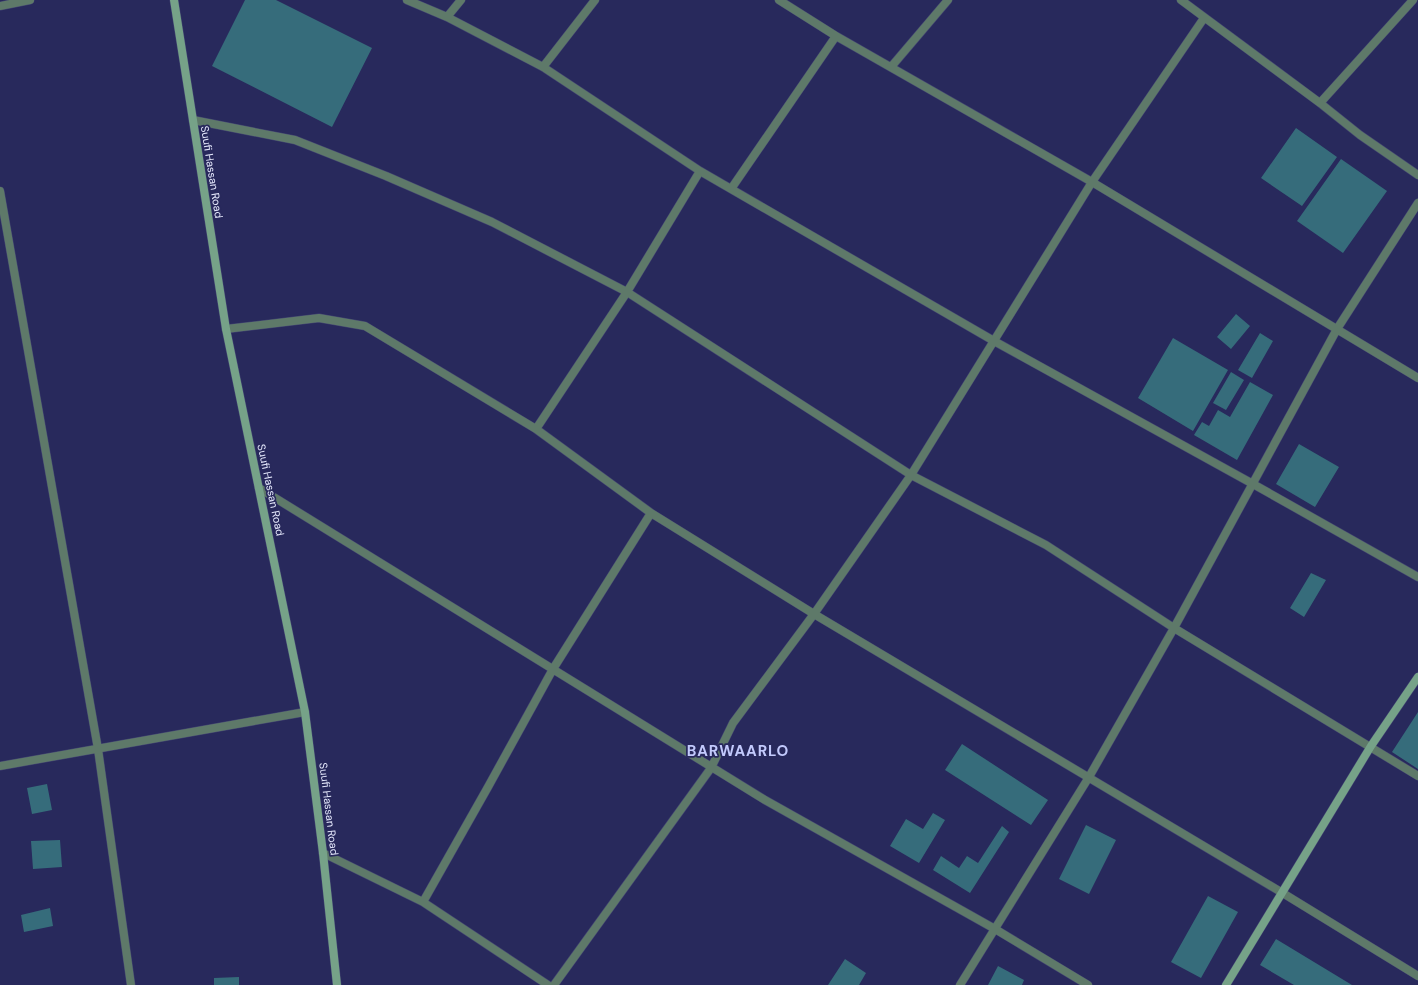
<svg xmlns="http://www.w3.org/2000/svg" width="1418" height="985" font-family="'DM Sans',sans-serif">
  <rect width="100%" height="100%" fill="#28295c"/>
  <path fill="#366c7b" d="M245 0H276L372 48 332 127 212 66Z
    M1296 128 1337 157 1302 206 1261 178Z
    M1341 159 1387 191 1343 253 1297 221Z
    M1236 314 1250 326 1231 349 1217 337Z
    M1260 333 1273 341 1252 378 1238 370Z
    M1173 338 1228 370 1193 431 1138 398Z
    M1231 372 1244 380 1226 410 1213 403Z
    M1250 382 1273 395 1237 460 1194 435 1202 422 1209 426 1218 410 1230 417Z
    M1299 444 1339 467 1315 507 1276 484Z
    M1311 573 1326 580 1304 617 1290 608Z
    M1418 712V769L1392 752Z
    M962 744 1048 800 1031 825 945 770Z
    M47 784 52 810 32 814 27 788Z
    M933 813 945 820 919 863 890 846 906 819 923 829Z
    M1086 825 1116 840 1089 894 1059 879Z
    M1002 826 1009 832 970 893 933 870 941 856 959 868 967 856 978 863Z
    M60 840 62 867 33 869 31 841Z
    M1208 896 1238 912 1201 978 1171 962Z
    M50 908 53 926 24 932 21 915Z
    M1276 939 1352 985H1294L1260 965Z
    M845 959 866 973 859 985H828Z
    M998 966 1024 980 1022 985H988Z
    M239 977V985H214V978Z"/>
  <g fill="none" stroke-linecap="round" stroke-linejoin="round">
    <g stroke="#424472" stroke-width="9">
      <path id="street" d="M407 0 447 17 543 67 700 171 994 341 1253 484 1418 577
        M779 0 836 36 1092 182 1418 378
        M1181 0 1320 103 1360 135 1418 175
        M0 6 30 0
        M447 17 461 0
        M543 67 595 0
        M891 67 948 0
        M1320 103 1413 0
        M193 120 295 140 386 176 492 222 627 292 911 475 1046 545 1174 628 1418 776
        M731 189 836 36
        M0 191 98 749 131 985
        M226 329 319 318 365 326 536 429 651 513 814 614 1281 892 1418 976
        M536 429 627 292 700 171
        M259 488 765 800 995 929 1088 985
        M0 766 305 712
        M323 853 423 902 548 985
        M423 902 488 787 553 669 651 513
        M554 985 711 768 733 723 814 614 911 475 1092 182 1204 18
        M960 985 1089 777 1174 628 1337 329 1418 203"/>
    </g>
    <g stroke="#424472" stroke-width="9">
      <path id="secondary" d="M174 0 226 329 305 712 323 853 337 985
        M1226 985 1371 746 1418 677"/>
    </g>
    <use href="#street" stroke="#5e7969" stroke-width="8"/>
    <use href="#secondary" stroke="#76a288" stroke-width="8"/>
  </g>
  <g text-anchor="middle" stroke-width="3.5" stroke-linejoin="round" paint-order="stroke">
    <g font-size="11" fill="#e5e8fc" stroke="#28295c">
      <text transform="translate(212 172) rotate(81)" y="4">Suufi Hassan Road</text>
      <text transform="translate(271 490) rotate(78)" y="4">Suufi Hassan Road</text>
      <text transform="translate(329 809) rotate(83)" y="4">Suufi Hassan Road</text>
    </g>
    <g font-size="15" font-weight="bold" letter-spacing="1" fill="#c2c9fc" stroke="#28295c">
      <text x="738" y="756">BARWAARLO</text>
    </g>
  </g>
</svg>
